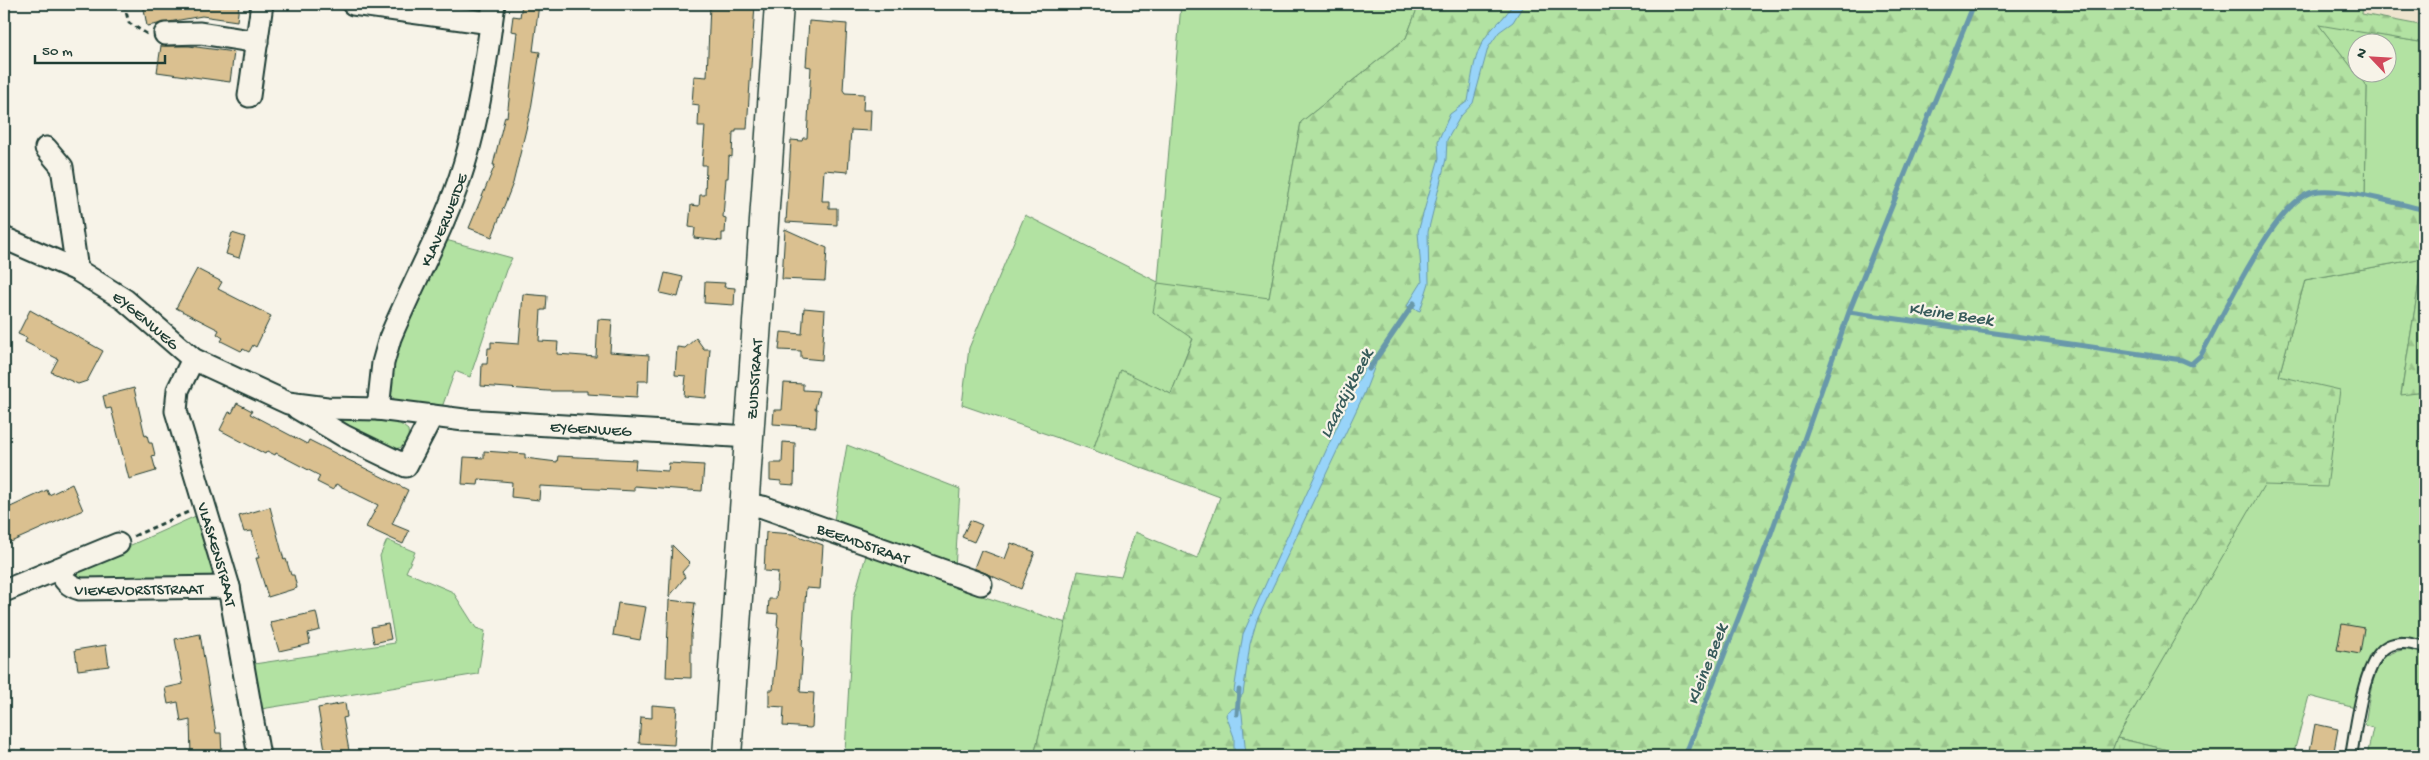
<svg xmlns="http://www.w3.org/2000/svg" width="2429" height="760" font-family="'Gochi Hand',sans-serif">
  <defs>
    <pattern id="forest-firs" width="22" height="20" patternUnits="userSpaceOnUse" patternTransform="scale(1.25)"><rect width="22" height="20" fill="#b2e2a2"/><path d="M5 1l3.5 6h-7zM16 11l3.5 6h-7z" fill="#99c38c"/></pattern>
    <pattern id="wetland-marsh" width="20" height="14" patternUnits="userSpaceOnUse" patternTransform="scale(1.25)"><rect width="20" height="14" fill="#b2e2a2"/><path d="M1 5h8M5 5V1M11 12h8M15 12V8" fill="none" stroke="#99c38c"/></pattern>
  </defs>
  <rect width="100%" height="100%" fill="#f7f3e8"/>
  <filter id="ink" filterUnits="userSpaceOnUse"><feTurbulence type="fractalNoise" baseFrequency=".02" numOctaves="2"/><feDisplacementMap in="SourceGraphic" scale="10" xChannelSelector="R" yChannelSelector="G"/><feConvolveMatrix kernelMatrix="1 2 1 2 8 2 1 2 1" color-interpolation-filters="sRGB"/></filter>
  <g filter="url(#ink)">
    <path fill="#eee4ce" d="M2363 4H2425V26L2361 14Z"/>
    <path fill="#b2e2a2" stroke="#68906b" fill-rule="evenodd" d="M1181 4H1419L1406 38 1301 122 1269 298 1153 312 1193 338 1171 394 1121 371 1093 450 962 405 969 348 1025 215 1158 282Z
      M2318 24 2425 43V210L2365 196 2367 87ZM2356 42H2386V72H2356Z
      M442 239 512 258 506 270 470 377 455 371 441 410 395 401 389 390 395 346Z
      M2423 258 2401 394 2425 392V641L2400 636 2387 641 2369 655 2355 708 2309 696 2293 756H2194L2117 738 2264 484 2279 376 2305 280Z
      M342 418 399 423 408 430C410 441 404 449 393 449L340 424Z
      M847 445 960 489 955 569 833 526Z
      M198 515 214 570 210 579 79 581 74 577 73 571Z
      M387 540 415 552 406 572 453 592 476 628 485 631 478 674 261 709 254 664 395 643 380 556Z
      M867 552 954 579V587L1066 623 1034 756H859L845 752 854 597Z
      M2411 649 2425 653V756H2367L2373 728 2365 725C2368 706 2372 670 2385 657 2393 651 2402 650 2411 649Z"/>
    <path fill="url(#forest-firs)" stroke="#68906b" d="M1419 4H2363L2362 14 2425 26V43L2319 25 2367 87 2365 196 2425 210V392L2401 395 2423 258 2305 280 2279 376 2340 390 2327 487 2264 485 2117 738 2110 756H1034L1078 571 1121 577 1135 532 1197 558 1220 497 1093 450 1121 370 1171 394 1193 339 1153 312 1158 283 1269 298 1301 122 1406 38Z"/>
    <path fill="url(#wetland-marsh)" stroke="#68906b" d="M2117 738 2194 756H2110Z"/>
    <path fill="#98d4f9" stroke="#6898aa" d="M1512 4H1524L1513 22 1499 32 1488 48 1473 103 1460 117 1447 140 1446 159 1428 232 1429 283 1420 311 1407 306 1422 282 1418 232 1439 158 1438 141 1450 114 1468 101C1472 79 1473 53 1488 34 1496 23 1507 17 1512 4Z
      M1376 363 1364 394 1257 620 1250 644 1243 694 1240 698 1234 691 1243 634 1354 389 1367 364Z
      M1234 708 1241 709 1242 714 1246 756H1234V737L1226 715 1228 711Z"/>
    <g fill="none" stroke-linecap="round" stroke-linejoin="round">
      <path stroke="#6898aa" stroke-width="5" d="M1849 312 1974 4
        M1369 369 1414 303
        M1237 714 1239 690
        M1685 756 1769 539 1849 312 2182 360 2191 364 2201 355C2221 320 2275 200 2313 192 2338 186 2399 204 2425 210"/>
    </g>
    <path fill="#dac090" stroke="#1f3d34" d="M143 4H239L237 21 202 16 147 26Z
      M522 4H539L533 51 540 52 531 109 513 183 492 237 469 228 495 165H493L505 116 507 117 517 32 511 31 513 16 520 17Z
      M710 4H755L747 129H736V132H733L732 157 729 156 728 178H726L723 217 726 218 725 233H722V241L694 238 695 228 689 227 691 205 699 206 700 195H705L706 165H702L705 126H698L699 105 692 104 694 76 707 77Z
      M809 21 847 24 843 90 845 93 864 94 863 110H871L870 131 851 130 848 172 824 170 822 201H829V208H837V225L786 222 791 140 802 141 803 138H807L811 67 806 66Z
      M161 46H189L234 52 230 82 157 72Z
      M785 229 827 248 825 281 782 279Z
      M232 233 245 237 239 258 226 254Z
      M197 269 222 282 218 289 271 316 256 347 253 345 249 352 243 349 241 351 221 341 223 338 217 334 219 330 176 308Z
      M665 273 683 277 678 297 660 293Z
      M705 282 725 283 724 287 735 288 734 305 704 303Z
      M523 294 547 296 546 310H541L539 341 558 342 557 354 596 357 598 319 612 320 610 352 649 355 648 381H638L637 397 587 394V391H548L481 386 482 364H487L488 348H491V342L519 344Z
      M804 308 825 310 822 360 801 358V351L779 350 781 332 802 334Z
      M30 310 103 351 87 381 78 384 51 372 58 359 25 342 27 338 18 334Z
      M696 338 704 349H710L706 398 684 396 686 376 675 375 677 347 685 348Z
      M784 383 803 384V390L819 391 815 409H817L816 427 773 424 774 410H782Z
      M134 388 145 436 147 435 149 443H152L155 455 152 456 156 471 129 479 111 408 106 409 103 396Z
      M237 403 252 411 250 414 307 444 309 440 408 490 392 524 409 531 403 544 366 527 378 505 336 484 333 490 317 482 320 476 276 453 275 455 267 451 265 454 220 430 229 412 232 413Z
      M783 442 795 443 794 485 781 484V481L770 480V463H782Z
      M484 451 525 454V458L557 462 558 456 636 460 635 469 668 471 669 463 704 465 702 491 634 486V491L540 486 539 500 511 497 512 482 479 479 478 485 462 484 464 457 484 458Z
      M72 484 83 510 4 545V510L47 490 49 495Z
      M270 507 284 560 286 559 291 575H294L297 588 268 597 256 558H259L252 531 244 532 239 516Z
      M970 520 982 525 974 542 962 537Z
      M766 532 793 534 823 545 820 589 806 588 802 647H803L800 692 814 693 812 727 810 728 783 726 784 707 769 706V690H773L779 627 777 626 778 614 768 613 769 599H776L778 572 764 571Z
      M1011 543 1035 552 1021 589 974 568 981 550 1005 559Z
      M672 545 690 563 682 572 685 577 669 597Z
      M669 600 695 603 691 635V678L666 677Z
      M618 603 646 607 640 640 613 635Z
      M316 612 320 630 308 633 310 644 279 651 270 622Z
      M388 624 391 639 374 643 371 627Z
      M2342 624 2364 628 2360 654 2337 650Z
      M200 634 216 733H221L222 756H191L190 720 181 722 178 702 168 704 165 688 183 684 175 639Z
      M106 645 109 666 78 670 75 650Z
      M345 703 347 717 343 718 350 756H326L318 708Z
      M652 705 677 707 674 745 639 743 641 717 652 718Z
      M2315 724 2338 729 2333 756H2309Z"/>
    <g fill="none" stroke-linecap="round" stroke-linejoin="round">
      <g stroke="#1f3d34" stroke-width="14">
        <path id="lane" d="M2351 756C2356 730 2363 658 2388 646 2400 640 2412 644 2425 647"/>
      </g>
      <g stroke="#1f3d34" stroke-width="25">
        <g id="street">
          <path d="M353 4 491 23"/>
          <path d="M165 34 200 33 257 42"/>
          <path d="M249 96 262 4"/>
          <path d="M46 148 62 167 77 270"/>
          <path id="s1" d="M4 238 77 270 125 300 193 359 288 403 327 408 378 409 464 420 750 437"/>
          <path id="s2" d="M193 359 178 390 176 411 229 587 259 756"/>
          <path d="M297 408 344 436 406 466 432 416"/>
          <path id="s3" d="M378 409 383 363 390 338C414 280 446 225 464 165 480 113 486 58 494 4"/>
          <path id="s4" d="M745 504 763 507 981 584"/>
          <path id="s5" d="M58 569C64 580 68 586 80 589L229 587"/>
          <path d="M4 591 118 544"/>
        </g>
      </g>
      <g stroke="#1f3d34" stroke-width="31">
        <g id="primary">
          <path id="s6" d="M727 756 779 4"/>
        </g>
      </g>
      <path stroke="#1f3d34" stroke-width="3" stroke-dasharray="5 4" stroke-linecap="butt" d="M124 4 129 23 147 34
        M134 536 188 512"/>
      <use href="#lane" stroke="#f7f3e8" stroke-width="10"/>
      <use href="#street" stroke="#f7f3e8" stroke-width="21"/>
      <use href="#primary" stroke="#f7f3e8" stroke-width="28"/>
    </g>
  </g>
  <g text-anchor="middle" stroke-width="4.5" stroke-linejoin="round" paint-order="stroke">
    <g font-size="16" fill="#1f3d34" stroke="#f7f3e8">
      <text dy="6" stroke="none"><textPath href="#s3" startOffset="202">KLAVERWEIDE</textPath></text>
      <text dy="6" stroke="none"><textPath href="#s1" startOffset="165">EYGENWEG</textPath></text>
      <text dy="6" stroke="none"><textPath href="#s6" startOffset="378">ZUIDSTRAAT</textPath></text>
      <text dy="6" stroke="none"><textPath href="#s1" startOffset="635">EYGENWEG</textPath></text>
      <text dy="6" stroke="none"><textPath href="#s4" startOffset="125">BEEMDSTRAAT</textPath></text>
      <text dy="6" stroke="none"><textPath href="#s2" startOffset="205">VLASKENSTRAAT</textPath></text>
      <text dy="6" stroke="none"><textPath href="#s5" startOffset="90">VIEKEVORSTSTRAAT</textPath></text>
    </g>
    <g font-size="18" font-style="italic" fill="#375b5b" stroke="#f7f3e8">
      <text transform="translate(1951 313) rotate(8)" y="6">Kleine Beek</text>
      <text transform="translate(1345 393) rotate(-63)" y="6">Laardijkbeek</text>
      <text transform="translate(1706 664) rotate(-69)" y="6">Kleine Beek</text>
    </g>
  </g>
  <rect width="2429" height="760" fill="none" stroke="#f7f3e8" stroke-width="20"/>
  <rect x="10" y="10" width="2409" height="740" fill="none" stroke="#1f3d34" stroke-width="2" filter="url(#ink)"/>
  <g transform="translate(2372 58) rotate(295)"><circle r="24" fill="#f7f3e8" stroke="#a1aaa0"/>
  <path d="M0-4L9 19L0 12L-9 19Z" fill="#d1495b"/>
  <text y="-8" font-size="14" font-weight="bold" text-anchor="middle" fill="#1f3d34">N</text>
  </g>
  <path d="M35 55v8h130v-8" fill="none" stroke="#1f3d34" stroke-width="2.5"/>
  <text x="42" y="55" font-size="15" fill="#1f3d34" stroke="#f7f3e8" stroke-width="4" paint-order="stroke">50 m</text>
</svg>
